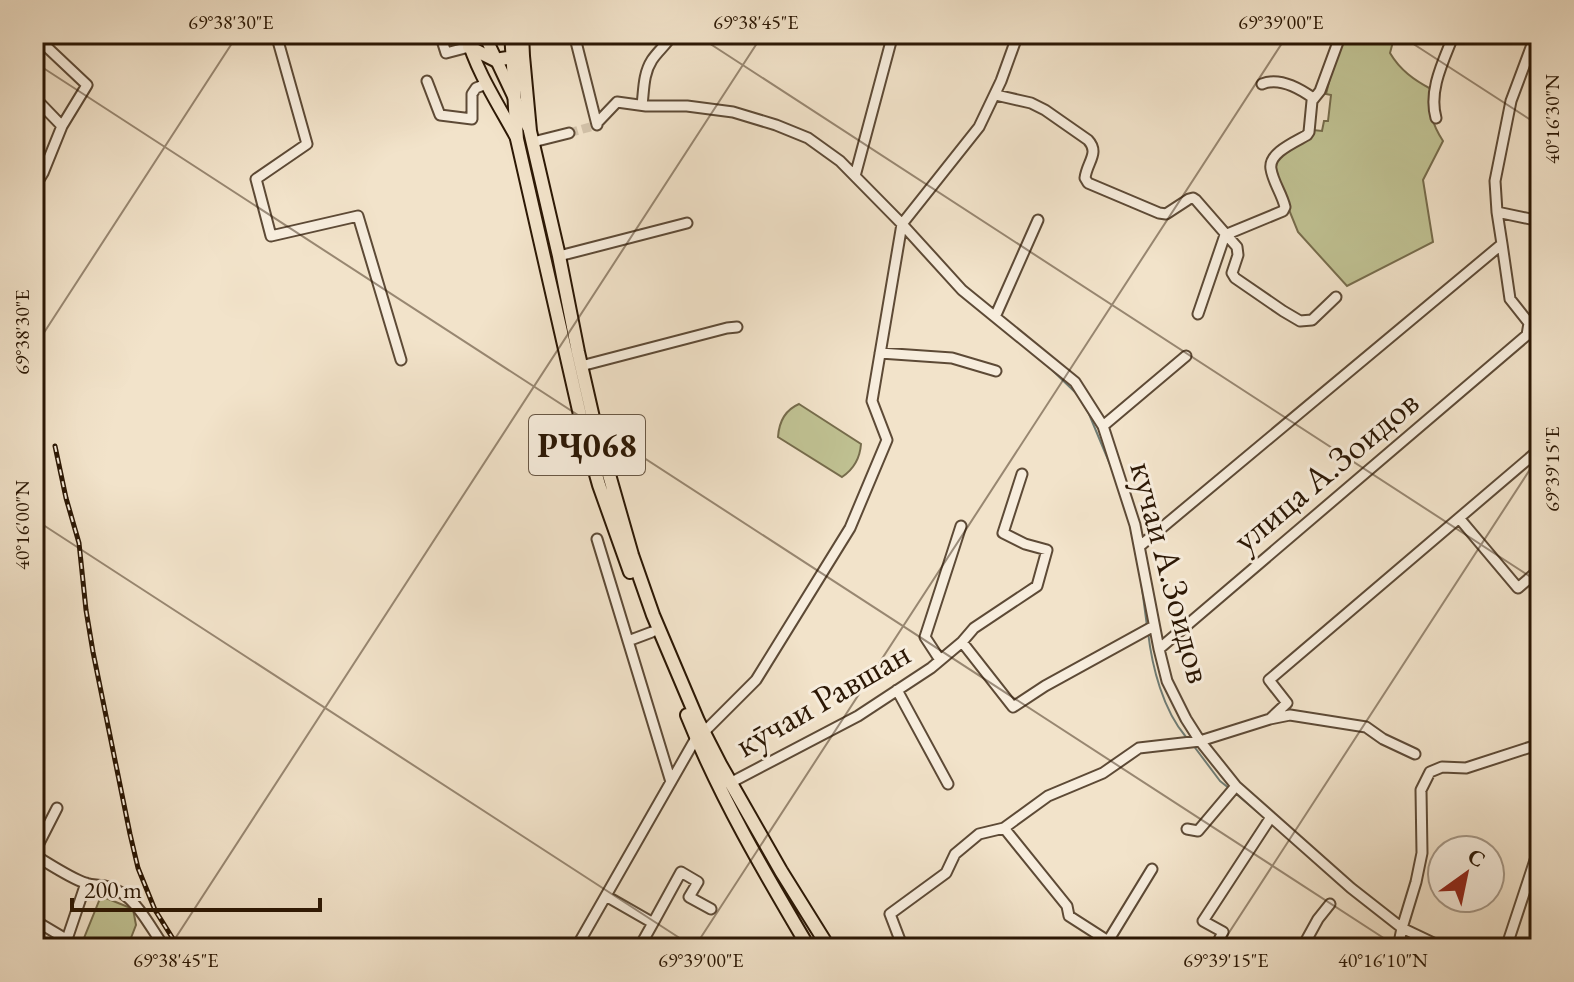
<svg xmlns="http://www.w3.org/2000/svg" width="1574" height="982" font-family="'EB Garamond',serif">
  <rect width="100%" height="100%" fill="#f2e3ca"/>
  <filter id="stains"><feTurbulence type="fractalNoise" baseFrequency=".0025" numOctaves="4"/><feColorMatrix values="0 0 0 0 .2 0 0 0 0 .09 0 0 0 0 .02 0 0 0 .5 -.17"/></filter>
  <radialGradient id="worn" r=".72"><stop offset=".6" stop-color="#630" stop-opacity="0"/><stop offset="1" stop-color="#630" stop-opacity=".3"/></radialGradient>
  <path fill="#c0c293" stroke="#766c4c" stroke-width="2" d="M1344 34H1395L1390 53C1400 70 1414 80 1431 89 1428 110 1432 124 1443 141L1423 180 1433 242 1347 286 1298 232 1272 168 1274 158 1313 130 1322 131 1324 121H1328L1331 95 1326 94 1333 66Z
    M799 404 861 444C860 458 854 469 842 477L778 437C779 422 785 410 799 404Z
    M101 896 133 909 136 925 127 948H80Z"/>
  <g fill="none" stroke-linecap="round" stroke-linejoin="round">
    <path stroke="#6f7b73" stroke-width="2" d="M908 237 948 281
      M964 297 1051 369 1077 394 1089 414 1114 474
      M1141 581 1147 626
      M1148 632C1152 667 1163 710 1186 737
      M1193 745 1220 781 1230 789
      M1235 793 1267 820
      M1272 824 1336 880
      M1411 937 1431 948"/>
    <path stroke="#d4c4ac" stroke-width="9" stroke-dasharray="9 4.5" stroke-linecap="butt" d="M569 133 597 125"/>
    <g stroke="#5d4a36" stroke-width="13">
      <path id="minor" d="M276 34 307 144 256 179 271 236 358 216 401 360
        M440 34 446 53 469 47
        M574 34 597 125
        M34 35 87 85 62 126 43 173 34 188
        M427 81 440 115 472 119V94L476 88 486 84
        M1262 84C1279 77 1299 88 1313 98
        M996 95 1031 103 1045 110 1088 140C1100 153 1087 162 1085 178L1088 183 1159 213 1166 214 1189 199 1193 198 1196 200 1237 247 1238 255 1232 273 1235 278 1283 311 1300 321 1312 320 1336 297
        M34 97 62 126
        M642 105C644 90 643 74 652 60 658 51 667 44 673 34
        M1436 118C1428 90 1444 60 1454 34
        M597 123 617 102 646 106H687L733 112 776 125 808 138 840 161 902 224 962 290 1075 382 1103 426 1135 525 1159 649 1167 681 1186 719 1200 741 1236 786 1351 888 1402 928 1444 948
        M533 142 569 133
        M855 176 893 34
        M1497 212 1540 221
        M559 256 687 223
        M1198 314 1225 235 1283 211 1285 207C1282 194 1273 182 1271 169 1268 153 1295 142 1307 135L1309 132 1312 101 1320 91 1341 34
        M995 317 1038 220
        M880 353 952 358 996 371
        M581 366 727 328 737 327
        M1103 426 1186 356
        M1459 518 1518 588 1540 569
        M597 539 671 782
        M1140 546 1502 244 1497 212 1495 181 1511 101 1536 34
        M628 641 652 632
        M962 642 1013 707 1045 686 1154 626
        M1159 649 1527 335 1529 323 1510 299 1502 244
        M940 660 925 637 961 526
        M897 690 948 784
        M1270 719 1287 703 1269 680 1540 449
        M704 732 756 680 850 528 887 440 872 401 902 224 979 127 1001 81 1018 34
        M730 783 858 716 931 668 962 642 974 628 1037 586 1047 550 1025 544 1003 533 1022 474
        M1004 828 1067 906 1069 916 1108 941 1152 869
        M1187 829 1198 831 1236 786
        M34 853 57 808
        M34 855C48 863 70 878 85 883 99 887 106 883 122 893 140 905 152 930 165 948
        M606 896 653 923 681 872 698 882 689 897 711 909
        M34 920 66 939
        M64 948 86 883
        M576 948 696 738
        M639 948 653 923
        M903 948 890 914 946 873 955 854 979 834 1004 828 1048 796 1103 773 1139 748 1200 741 1270 719 1290 715 1366 727 1383 739 1415 754
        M1215 948 1223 932 1203 921 1271 817
        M1302 948 1318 919 1330 904
        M1398 948 1402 928 1416 882 1422 853 1421 790 1430 772 1442 767 1466 768 1540 744
        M1506 948 1540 845"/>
    </g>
    <g stroke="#2b1704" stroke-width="15">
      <path id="major" d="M466 34C476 71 498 104 516 137
        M484 34 528 127"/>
    </g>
    <g stroke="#2b1704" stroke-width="16">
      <path id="highway" d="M511 34C514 69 514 104 517 139L583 428 599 485 630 572
        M522 34 523 56 530 131 559 256 578 352 594 422 632 555 653 615 698 721 720 764 781 871 829 948
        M469 47 495 60 519 56
        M687 715C720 797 764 872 809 948"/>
    </g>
    <use href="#minor" stroke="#f7eddd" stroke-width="9"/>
    <use href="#major" stroke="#f2e3ca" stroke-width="11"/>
    <use href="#highway" stroke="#f2e3ca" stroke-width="12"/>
    <g stroke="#2b1704" stroke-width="5">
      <path id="rail" d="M55 446 66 498 79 543 86 610 93 652 130 834 138 868 155 910 175 942"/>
    </g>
    <use href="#rail" stroke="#f7eddd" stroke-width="2" stroke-dasharray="6" stroke-linecap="butt"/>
  </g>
  <path fill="none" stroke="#2b1704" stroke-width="2" stroke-opacity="0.45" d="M695 34 1540 583M1398 34 1540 126M34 62 1399 948M34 348 238 34M34 519 695 948M169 948 763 34M694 948 1288 34M1219 948 1540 454"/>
  <g text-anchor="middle" stroke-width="6" stroke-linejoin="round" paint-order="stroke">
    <rect fill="#f7eddd" stroke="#685745" stroke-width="2" x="529" y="415" width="116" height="60" rx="6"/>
    <g font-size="34" font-weight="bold" fill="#2b1704">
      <text x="587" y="457">РҶ068</text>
    </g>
    <g font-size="36" fill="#2b1704" stroke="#f7eddd">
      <text transform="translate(1325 470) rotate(-40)" y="13">улица А.Зоидов</text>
      <text transform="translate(1172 572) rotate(75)" y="13">кучаи А.Зоидов</text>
      <text transform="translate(822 698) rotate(-30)" y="13">кӯчаи Равшан</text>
    </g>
  </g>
  <rect width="1574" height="982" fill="none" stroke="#f2e3ca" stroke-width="88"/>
  <g transform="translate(1466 874) rotate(33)"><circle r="38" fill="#f7eddd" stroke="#a59786" stroke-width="2"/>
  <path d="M0-6L14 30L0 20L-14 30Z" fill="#8f2418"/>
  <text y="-12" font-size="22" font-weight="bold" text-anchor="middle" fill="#2b1704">С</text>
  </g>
  <path d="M72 898v12h248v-12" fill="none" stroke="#2b1704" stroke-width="4"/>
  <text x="84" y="898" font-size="24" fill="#2b1704" stroke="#f7eddd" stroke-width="6" paint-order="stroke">200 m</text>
  <rect x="44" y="44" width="1486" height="894" fill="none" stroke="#2b1704" stroke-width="3"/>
  <g font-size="20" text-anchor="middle" fill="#2b1704">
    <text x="231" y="29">69°38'30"E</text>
    <text x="756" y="29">69°38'45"E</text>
    <text x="1281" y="29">69°39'00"E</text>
    <text transform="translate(1552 119) rotate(-90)" y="7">40°16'30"N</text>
    <text transform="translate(22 332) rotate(-90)" y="7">69°38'30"E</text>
    <text transform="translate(1552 469) rotate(-90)" y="7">69°39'15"E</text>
    <text transform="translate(22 525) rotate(-90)" y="7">40°16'00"N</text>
    <text x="176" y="967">69°38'45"E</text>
    <text x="701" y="967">69°39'00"E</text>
    <text x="1226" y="967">69°39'15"E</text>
    <text x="1383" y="967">40°16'10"N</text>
  </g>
  <rect width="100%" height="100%" filter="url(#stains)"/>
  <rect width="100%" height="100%" fill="url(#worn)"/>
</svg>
